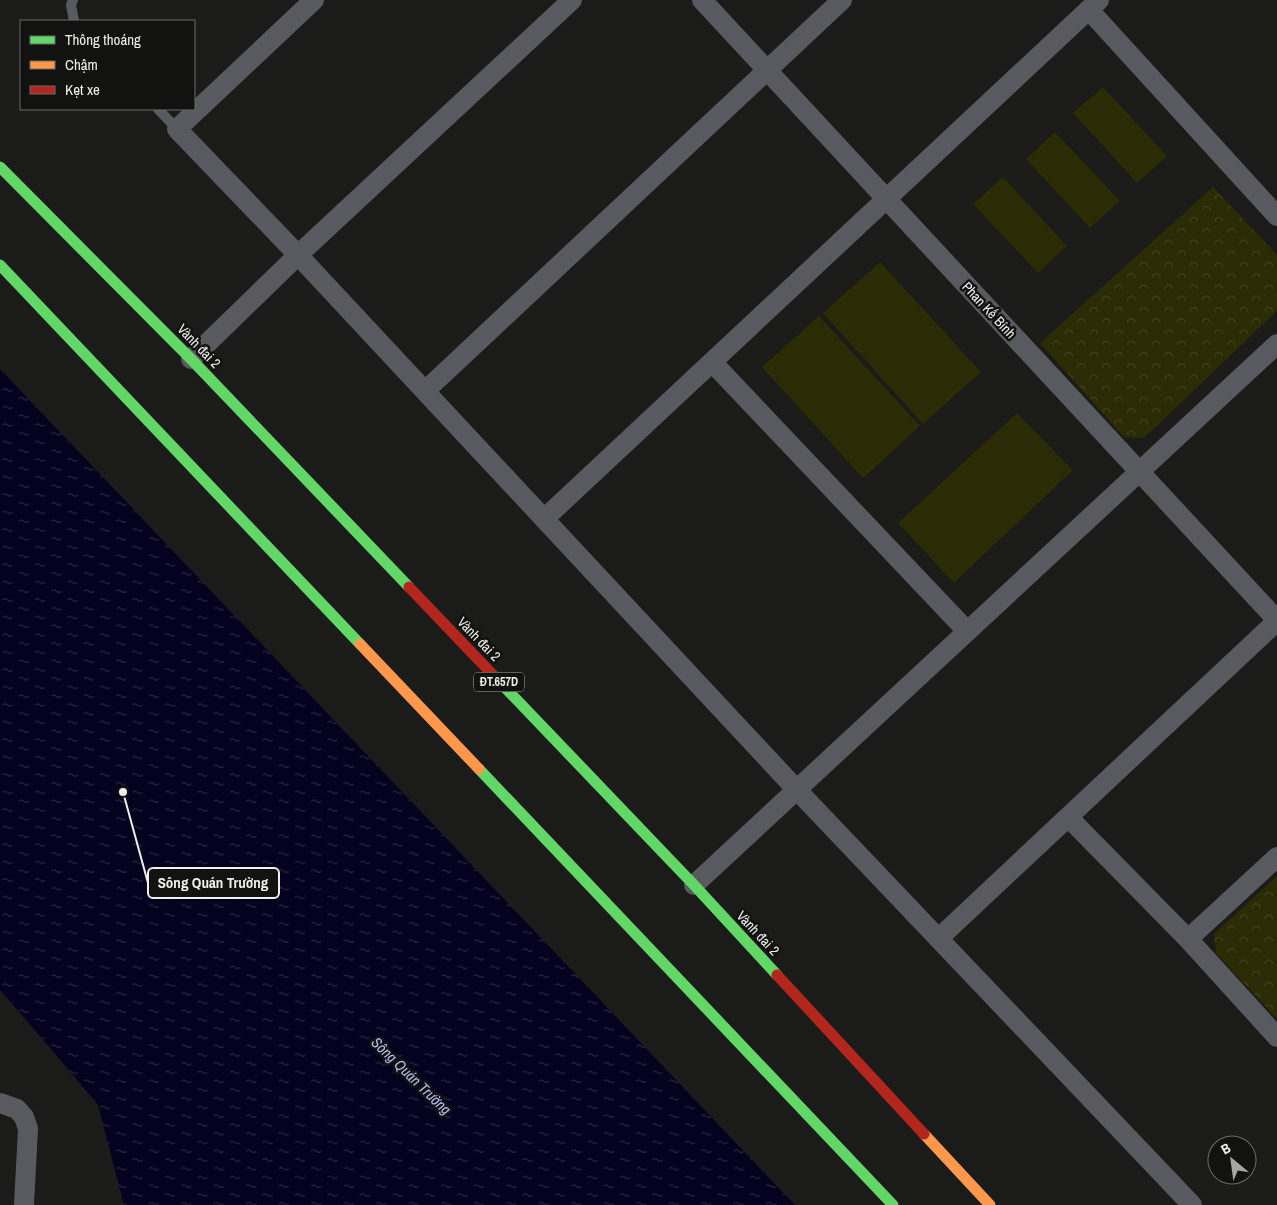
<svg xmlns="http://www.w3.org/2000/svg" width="1277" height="1205" font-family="'Archivo Narrow',sans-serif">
  <defs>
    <pattern id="park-crowns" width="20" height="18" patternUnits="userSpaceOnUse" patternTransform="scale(1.25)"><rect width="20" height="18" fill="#2b2c06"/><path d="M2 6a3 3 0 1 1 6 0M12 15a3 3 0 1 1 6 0" fill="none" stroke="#40411e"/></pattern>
    <pattern id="water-ripples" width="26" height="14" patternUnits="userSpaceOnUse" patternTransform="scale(1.25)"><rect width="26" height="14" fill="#05021f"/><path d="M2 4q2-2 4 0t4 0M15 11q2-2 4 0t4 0" fill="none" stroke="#2a2740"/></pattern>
  </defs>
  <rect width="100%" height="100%" fill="#1b1b1a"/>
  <path fill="url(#park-crowns)" d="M1213 187 1277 255V311L1144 438 1124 437 1040 343Z
    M1277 876V1019L1216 953 1214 934Z"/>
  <path fill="#2b2c06" d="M1103 87 1167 156 1137 183 1073 113Z
    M1055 132 1120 201 1090 228 1026 159Z
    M1003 177 1067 246 1038 273 973 204Z
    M880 262 981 372 923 424 823 313Z
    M819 316 920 426 863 478 762 367Z
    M1017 413 1073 470 954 583 898 523Z"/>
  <path fill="url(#water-ripples)" d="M0 369 795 1205H124L98 1105 46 1043 0 990Z"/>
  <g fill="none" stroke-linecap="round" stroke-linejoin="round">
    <path stroke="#595a60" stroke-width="10" d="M73 0 71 5 74 21
      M158 109 177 129"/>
    <path stroke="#595a60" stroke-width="20" d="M314 0 177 129 298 255 797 790 1192 1205
      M702 0 1277 620
      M1089 10 1277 216
      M191 359 298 255 572 0
      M712 362 967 631
      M425 391 842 0
      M544 519 1099 0
      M1068 817 1188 939 1277 1037
      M694 885 1277 344
      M939 938 1277 621
      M1188 939 1277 857
      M0 1103 17 1109 24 1117 28 1129 24 1205"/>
    <path stroke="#63d668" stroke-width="11" d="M0 167 191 359 409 587
      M0 265 360 644
      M495 677 694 885 777 975
      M479 769 893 1205"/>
    <path stroke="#ff974d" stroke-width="11" d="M360 644 479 769
      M924 1134 990 1205"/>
    <path stroke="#b3261e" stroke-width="11" d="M409 587 495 677
      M777 975 924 1134"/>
  </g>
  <g text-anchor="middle" stroke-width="5" stroke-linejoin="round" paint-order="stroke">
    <rect fill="#121310" stroke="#adadab" stroke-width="1" x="474" y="672.5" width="50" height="19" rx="4"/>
    <g font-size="12" font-weight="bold" fill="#efefed">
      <text x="499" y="686">ĐT.657D</text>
    </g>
    <g font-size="14" fill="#efefed" stroke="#121310">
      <text transform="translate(989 310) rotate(47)" y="5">Phan Kế Bính</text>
      <text transform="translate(199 346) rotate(46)" y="5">Vành đai 2</text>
      <text transform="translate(479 639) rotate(46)" y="5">Vành đai 2</text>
      <text transform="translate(758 933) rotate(47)" y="5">Vành đai 2</text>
    </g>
    <g font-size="15" font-style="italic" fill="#b3bdf7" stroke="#121310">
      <text transform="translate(411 1076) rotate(44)" y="5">Sông Quán Trường</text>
    </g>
  </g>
  <path fill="none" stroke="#efefed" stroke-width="2" d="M123 792L148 883"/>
  <circle fill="#efefed" stroke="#121310" stroke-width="2" cx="123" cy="792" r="5"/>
  <rect fill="#121310" stroke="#efefed" stroke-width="2" x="148" y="868" width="131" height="30" rx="5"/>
  <g font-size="15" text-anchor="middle" font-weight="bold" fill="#efefed">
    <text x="213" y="888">Sông Quán Trường</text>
  </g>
  <rect x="20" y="20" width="175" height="90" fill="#121310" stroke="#6a6b68"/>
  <rect x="30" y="36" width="25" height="8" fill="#63d668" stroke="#6a6b68"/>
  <text x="65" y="45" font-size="15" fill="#efefed">Thông thoáng</text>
  <rect x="30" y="61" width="25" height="8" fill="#ff974d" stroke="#6a6b68"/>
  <text x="65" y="70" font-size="15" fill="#efefed">Chậm</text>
  <rect x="30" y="86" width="25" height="8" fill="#b3261e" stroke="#6a6b68"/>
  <text x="65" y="95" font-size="15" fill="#efefed">Kẹt xe</text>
  <g transform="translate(1232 1160) rotate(331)"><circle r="24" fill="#121310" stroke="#6a6b68"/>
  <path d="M0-4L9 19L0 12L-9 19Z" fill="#a5a5a3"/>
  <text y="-8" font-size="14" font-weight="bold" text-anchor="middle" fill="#efefed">B</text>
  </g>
</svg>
